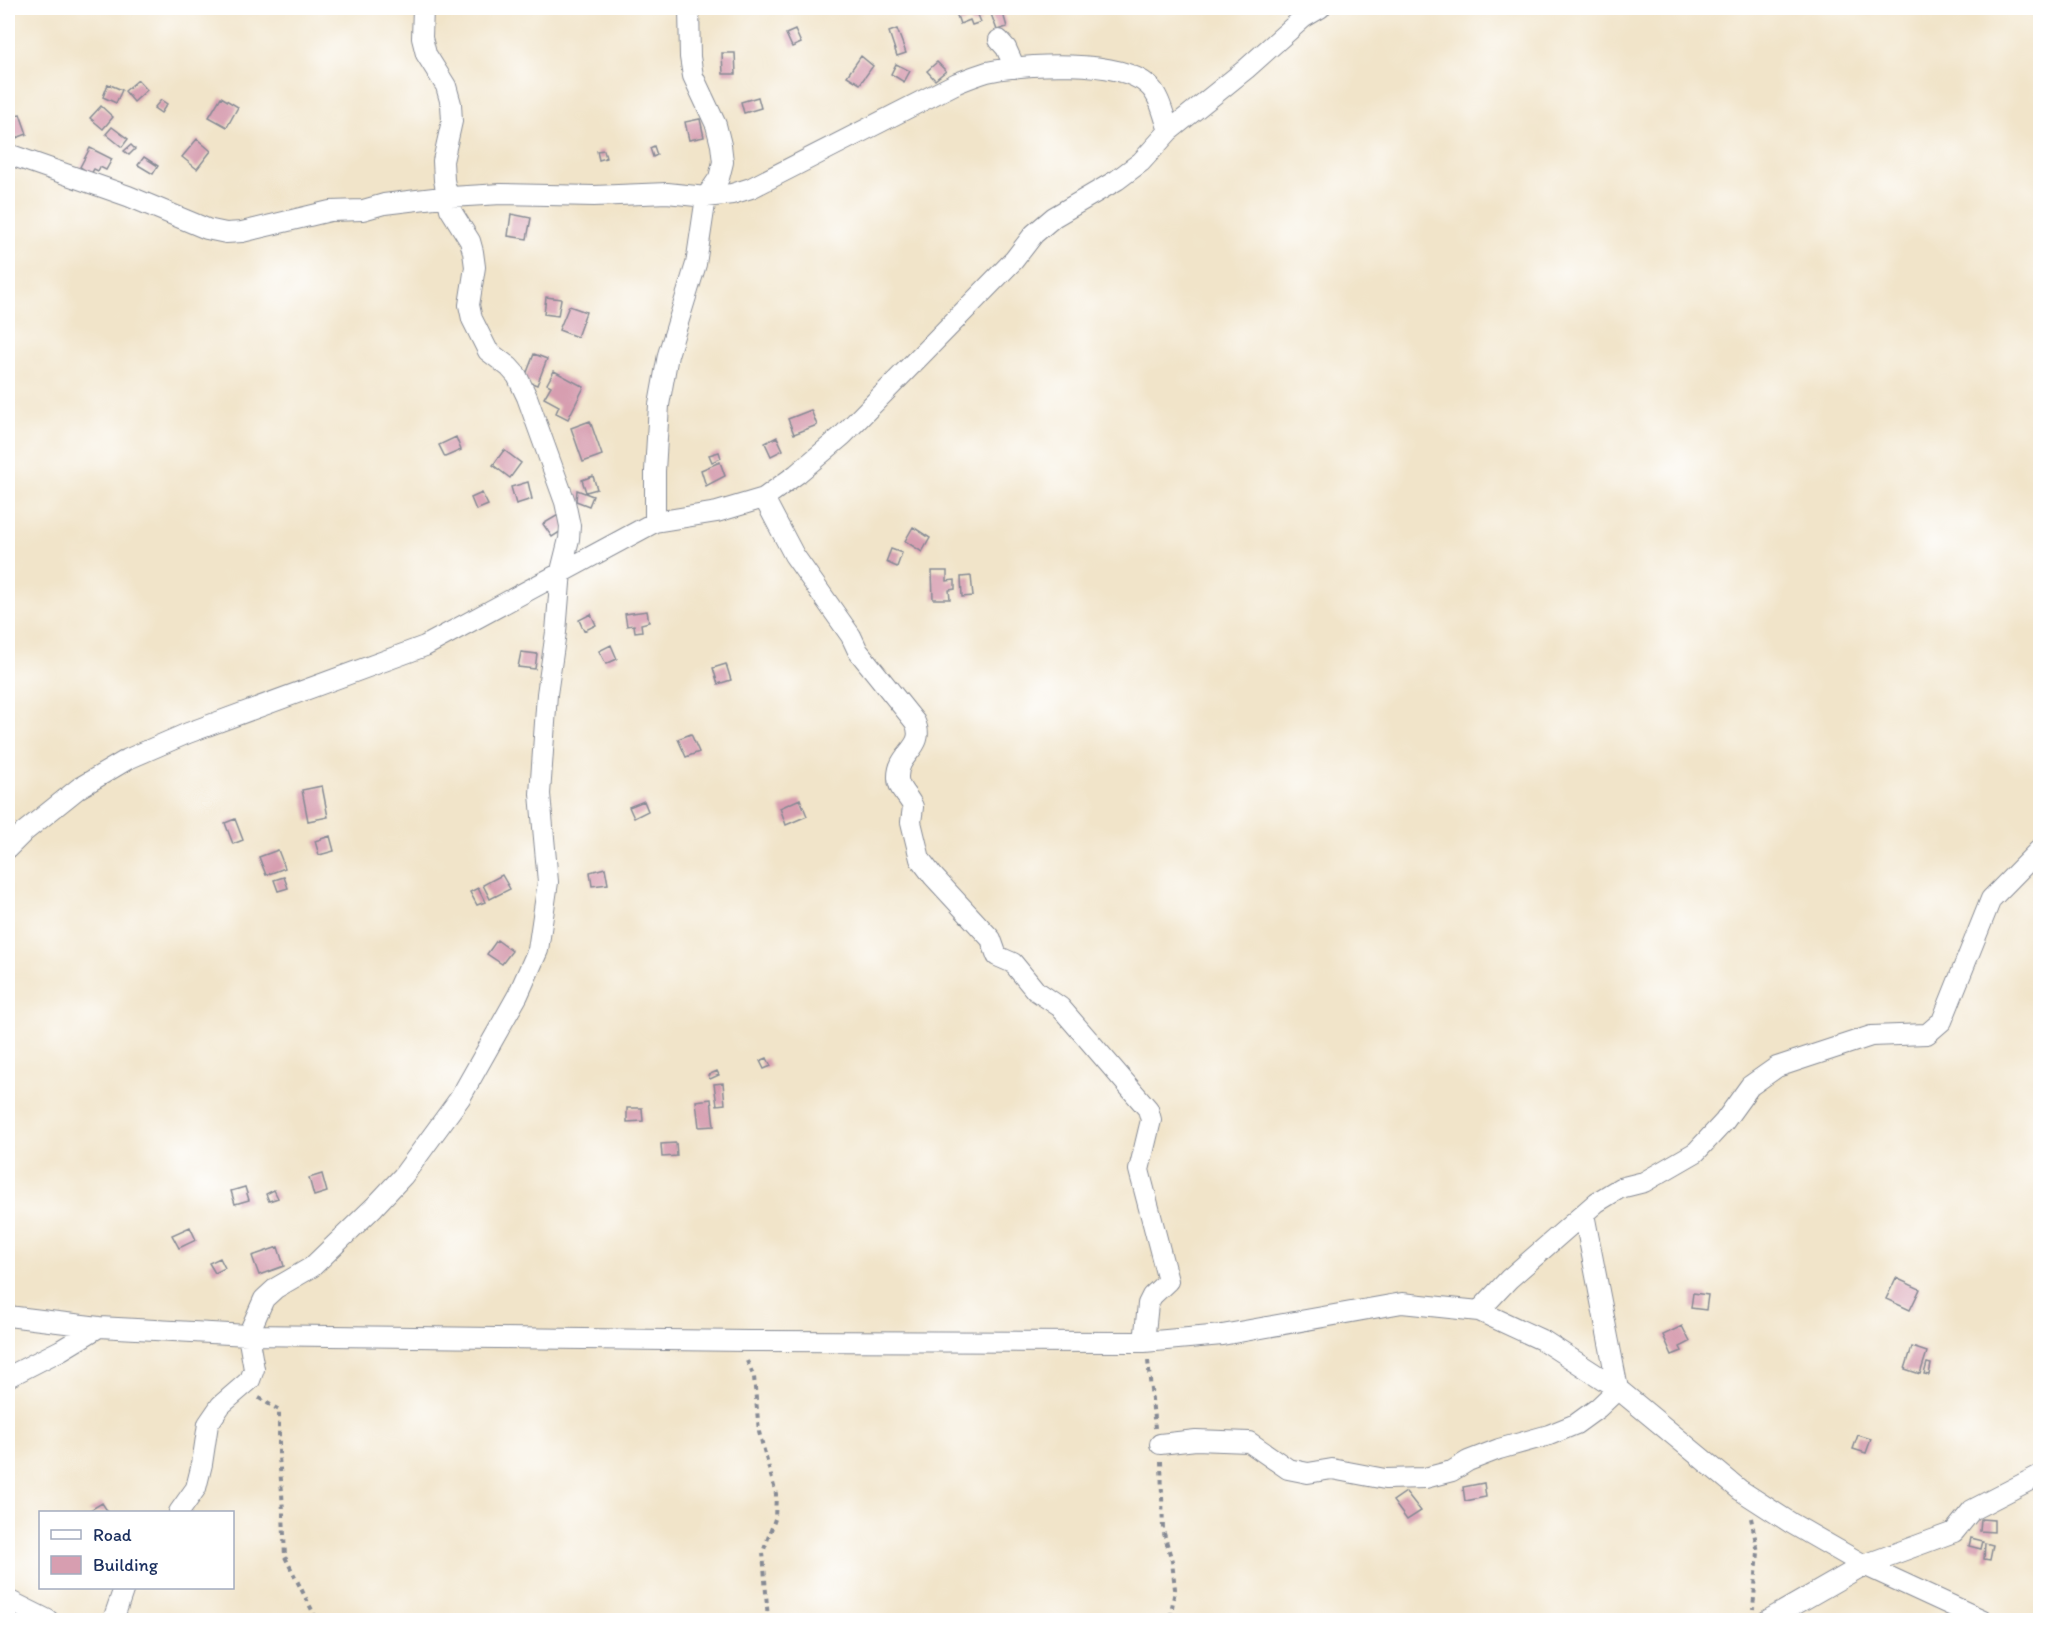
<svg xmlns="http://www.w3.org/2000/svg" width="2048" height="1628" font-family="Itim,sans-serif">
  <rect width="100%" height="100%" fill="#fff"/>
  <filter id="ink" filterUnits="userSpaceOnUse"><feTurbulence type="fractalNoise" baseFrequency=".0167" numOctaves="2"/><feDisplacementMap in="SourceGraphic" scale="12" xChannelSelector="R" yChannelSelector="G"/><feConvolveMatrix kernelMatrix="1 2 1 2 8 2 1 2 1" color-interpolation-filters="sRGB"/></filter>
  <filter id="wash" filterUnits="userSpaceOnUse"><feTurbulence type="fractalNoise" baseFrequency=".008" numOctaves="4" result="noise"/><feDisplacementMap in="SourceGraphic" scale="24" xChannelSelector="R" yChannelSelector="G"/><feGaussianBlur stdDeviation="1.35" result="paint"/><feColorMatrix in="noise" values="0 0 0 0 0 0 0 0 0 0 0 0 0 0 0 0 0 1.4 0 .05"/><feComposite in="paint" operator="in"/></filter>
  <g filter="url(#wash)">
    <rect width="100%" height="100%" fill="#f1e4c9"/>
    <g id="blocks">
      <path fill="#d79eb0" d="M961 8H975L981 22 972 25 970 20 960 24 955 10Z
        M1002 10 1007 27 997 30 991 14Z
        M897 29 906 53 897 56 889 32Z
        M795 30 801 43 792 47 786 34Z
        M722 53H735L736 74H723Z
        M861 56 873 66 860 84 847 76Z
        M937 62 946 71 935 80 927 71Z
        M896 64 910 71 904 82 891 74Z
        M138 80 147 90 134 102 125 91Z
        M108 84 122 90 116 103 103 97Z
        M221 97 238 107 227 127 209 117Z
        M758 97 761 108 744 113 741 102Z
        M161 100 167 104 161 113 154 108Z
        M101 106 113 117 103 129 90 118Z
        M20 114 27 134 16 138 15 135 8 138V128L13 126 10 118Z
        M700 119 704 137 689 140 685 122Z
        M112 127 128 139 122 147 106 134Z
        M197 139 211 151 197 169 182 157Z
        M131 145 135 149 129 155 124 151Z
        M654 146 657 155 653 157 650 148Z
        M90 148 112 159 106 170 100 167 98 171 94 169 91 174 80 167Z
        M604 150 606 158 599 160 597 151Z
        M144 157 158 166 153 174 138 165Z
        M511 214 531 218 527 239 508 236Z
        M546 297 561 299 558 316 544 314Z
        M569 306 586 312 577 337 559 330Z
        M534 354 547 359 537 385 524 380Z
        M554 371 584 387 568 419 556 413 559 406 544 398 551 386 547 384Z
        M811 410 817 425 794 434 788 419Z
        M590 421 602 455 583 462 571 428Z
        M456 437 461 450 445 457 439 445Z
        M777 437 783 450 771 456 765 443Z
        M504 450 521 463 510 478 493 465Z
        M719 452 721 458 712 462 709 455Z
        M720 462 725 476 706 486 701 470Z
        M593 476 597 489 586 492 582 480Z
        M528 482 532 499 516 504 511 487Z
        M577 490 593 496 589 506 576 501Z
        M482 493 488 505 476 510 471 498Z
        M560 514 569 526 552 537 543 524Z
        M913 527 930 538 922 552 905 541Z
        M891 549 902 553 897 567 886 562Z
        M932 571H947V581L955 580V589L949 590 950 599H933Z
        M971 576 973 596 962 597 961 577Z
        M647 611 649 622 641 624 642 631 635 632 634 625 627 626 625 614Z
        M591 614 596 625 584 631 579 620Z
        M611 645 617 659 606 664 599 651Z
        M521 652 537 654 535 669 518 667Z
        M726 664 731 680 718 684 713 668Z
        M691 734 699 752 686 757 678 739Z
        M322 786 328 817 308 821 302 790Z
        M800 799 807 816 786 825 780 808Z
        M644 801 648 811 634 818 629 807Z
        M235 819 243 840 233 844 225 823Z
        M330 836 334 851 319 855 315 841Z
        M278 850 285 868 266 875 259 857Z
        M605 868 608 884 592 886 590 872Z
        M502 875 510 889 490 899 483 885Z
        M284 877 288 888 278 891 274 880Z
        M478 888 485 902 477 905 470 892Z
        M497 940 512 951 502 964 487 954Z
        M767 1058 771 1066 764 1069 760 1061Z
        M717 1071 719 1075 710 1079 708 1075Z
        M723 1083 725 1104 717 1105 714 1084Z
        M711 1099 714 1126 699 1127 696 1101Z
        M627 1108H642L643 1121 627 1122Z
        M676 1143 677 1156 662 1157 661 1144Z
        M322 1174 327 1192 314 1196 309 1178Z
        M245 1187 249 1200 235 1204 231 1191Z
        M274 1190 278 1198 269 1201 266 1194Z
        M190 1227 196 1240 179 1248 172 1235Z
        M278 1247 284 1266 259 1275 252 1256Z
        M220 1258 225 1268 215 1273 209 1263Z
        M1896 1278 1920 1289 1910 1310 1886 1299Z
        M1693 1293 1708 1295 1706 1310 1691 1308Z
        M1682 1326 1690 1342 1680 1347 1682 1351 1672 1355 1663 1335Z
        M1912 1347 1927 1352 1920 1374 1905 1369Z
        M1927 1363 1931 1364 1929 1375 1924 1374Z
        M1858 1435 1871 1439 1866 1453 1853 1449Z
        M1484 1483 1486 1497 1465 1501 1463 1487Z
        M1406 1492 1421 1511 1407 1520 1393 1501Z
        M102 1503 108 1512H87Z
        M1981 1519 1994 1520V1532L1980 1531Z
        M1971 1538 1983 1541 1981 1549 1969 1546Z
        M1985 1543 1993 1545 1990 1560 1984 1559Z"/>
    </g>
  </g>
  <g filter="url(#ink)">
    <use href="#blocks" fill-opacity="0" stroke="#868a94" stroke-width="1.5"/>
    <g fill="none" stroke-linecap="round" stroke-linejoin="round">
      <g stroke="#868a94" stroke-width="22">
        <path id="minor" d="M999 40 1006 48 1015 68
          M8 154 128 196 207 229 226 233 242 232 330 211 363 210 384 204 434 198 501 194 594 196 667 193 706 197 732 194 751 188 957 83C967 79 977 75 987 72 1026 64 1117 58 1148 85 1160 95 1164 117 1169 131
          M764 498 794 555 851 636 858 651 915 722C927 748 897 752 898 778 898 790 909 796 913 807L911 822 920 859 933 876 991 939 997 956 1013 963 1035 990 1060 1007 1148 1109 1151 1120 1139 1170 1168 1281 1152 1296 1148 1304 1144 1342
          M655 522V471L659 405 668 355 696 264 706 197 719 178 723 162 721 145 716 125 693 76 690 57 689 8
          M8 848 24 832 79 788 128 759 188 733 425 646 655 522 717 512 764 498 797 474 843 435 1014 260 1034 234 1054 217 1117 180 1141 162 1169 131 1246 69 1303 18 1320 8
          M1479 1311 1509 1279 1597 1202 1620 1188 1644 1182 1696 1152 1724 1122 1750 1086 1777 1067 1871 1036 1927 1034 1942 1021 1991 899 2040 849
          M8 1316 99 1327 248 1335 748 1341 1144 1342 1222 1335 1402 1303 1479 1311 1544 1341 1618 1389 1740 1490 1791 1523 1864 1565 1983 1620
          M8 1377 61 1350 99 1327
          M1160 1444 1196 1440 1249 1442 1288 1469 1308 1473 1332 1469 1385 1479 1425 1478 1452 1471 1468 1461 1499 1449 1549 1435 1576 1424 1598 1408 1618 1389 1584 1214
          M179 1512 196 1488 202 1464 208 1424 221 1405 250 1380 254 1369 248 1335 264 1299 276 1288 312 1267 374 1207 403 1176 460 1098 518 995 538 950 548 882 540 794 547 694 556 632 561 571 569 539 570 526 565 502 527 397 517 376 509 367 488 351 472 319 469 305 475 267 473 252 470 241 450 209 444 180 443 161 452 121 451 104 446 86 426 54 422 38 423 8
          M8 1600 48 1620
          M113 1620 124 1588
          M1768 1620 1864 1565 1954 1532 1972 1510 2040 1475"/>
      </g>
      <path stroke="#868a94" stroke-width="4" stroke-dasharray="4.5 4.5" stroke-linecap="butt" d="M747 1361 754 1377 759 1432 776 1494 775 1519 763 1552 768 1620
        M1148 1361 1155 1428
        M259 1398 279 1410V1457L282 1492 285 1557 317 1620
        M1161 1461 1163 1530 1172 1561 1175 1589 1170 1620
        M1751 1518 1758 1552 1753 1609"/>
      <use href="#minor" stroke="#fff" stroke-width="20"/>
    </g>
  </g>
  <rect width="2048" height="1628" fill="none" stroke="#fff" stroke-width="30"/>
  <rect x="39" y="1511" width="195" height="78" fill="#ffffff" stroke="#a4acbf" stroke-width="1.5"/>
  <rect x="51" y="1530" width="30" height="9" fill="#ffffff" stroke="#a4acbf" stroke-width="1.5"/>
  <text x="93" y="1541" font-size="18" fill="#1b2f5e">Road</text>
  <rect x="51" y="1556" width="30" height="18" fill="#d79eb0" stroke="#a4acbf" stroke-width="1.5"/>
  <text x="93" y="1571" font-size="18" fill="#1b2f5e">Building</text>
</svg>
